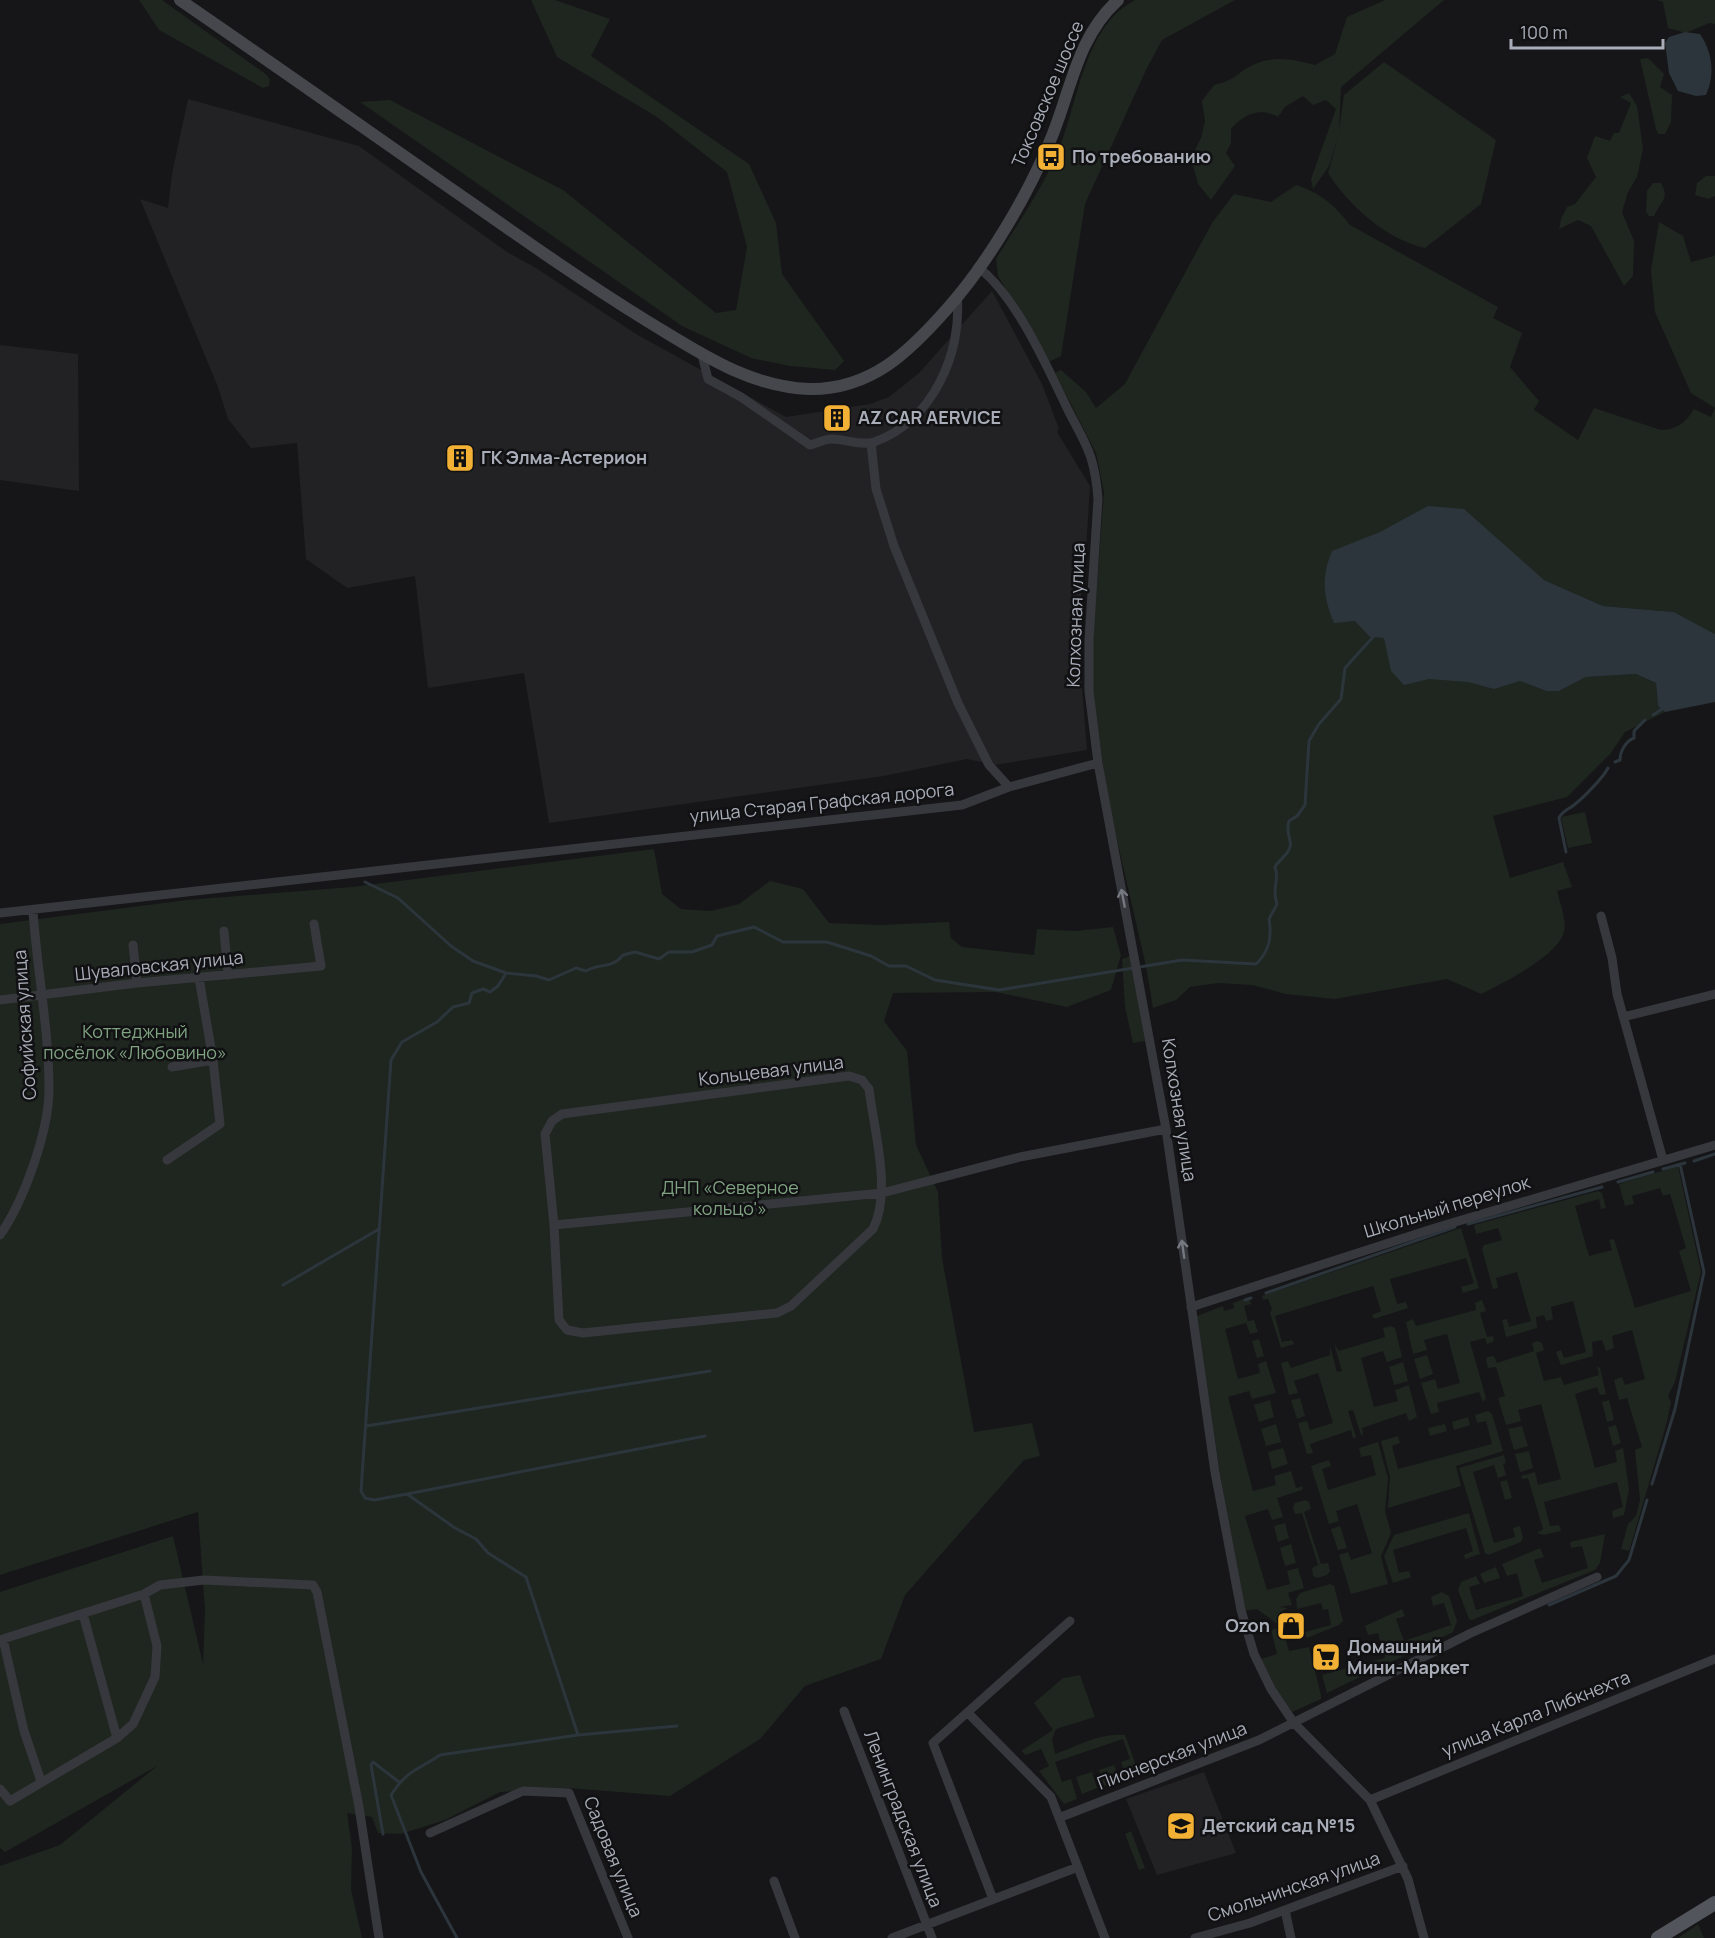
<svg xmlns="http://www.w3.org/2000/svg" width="1715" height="1938" font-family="Manrope,sans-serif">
  <rect width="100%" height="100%" fill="#161618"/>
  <path fill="#222225" d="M188 99 359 146 507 252 536 268 636 334 786 417 870 404 889 397 919 373 992 291 1042 384 1059 429 1057 432 1090 486 1085 566 1081 582V675L1087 750 995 765 967 759 884 776 549 823 524 673 428 688 415 576 347 588 306 559 297 443 251 448 228 419 218 387 140 199 168 208 172 174Z
    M0 345 78 354 79 491 0 480Z
    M1204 1772 1236 1853 1157 1875 1126 1799Z"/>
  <path fill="#1e261f" d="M139 0H162L267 75 270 80 269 86 263 88 159 30Z
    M531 0H555L610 19 591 56 749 164 776 223 782 274 844 361 835 370 790 366 751 358 682 326 360 102 390 100 563 190 716 313 736 310 747 247 727 172 657 117 557 57Z
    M1135 0H1235L1162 40 1146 70 1085 204 1061 356 1049 362 998 276 996 259C1016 226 1040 192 1056 156 1078 108 1082 27 1135 0Z
    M1385 0H1444L1341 87 1339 131 1344 95 1384 62 1496 140 1481 204 1425 248C1387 240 1348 205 1328 173L1338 137 1329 166 1313 189 1311 179 1336 109 1326 100 1313 105 1303 96 1285 107 1278 117C1260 107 1244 114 1231 129V143L1226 153 1235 166 1211 200 1198 184 1191 158 1201 138 1205 121 1202 101 1214 85C1237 80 1237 72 1255 64 1276 55 1294 60 1315 65L1335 54 1347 17Z
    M1657 0H1715V24L1709 23 1686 33 1668 28 1663 2Z
    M1648 58 1664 74 1660 87 1672 95 1671 122 1665 134H1658L1656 129 1640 59Z
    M1629 93 1637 106 1643 149 1637 177 1628 192 1622 212 1634 241 1633 276 1624 286 1591 226 1578 220 1559 229 1561 219 1567 207 1575 204 1596 177 1587 158 1595 136 1610 141 1614 133H1619L1631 103 1620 97Z
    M1706 176H1715V196L1708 199 1695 195 1697 183Z
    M1653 183H1661C1670 199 1661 201 1654 216H1649L1646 212 1647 191Z
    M1296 185C1320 193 1334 204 1350 225L1498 307 1493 318 1522 333 1510 367 1539 401 1534 410 1578 440 1594 408 1661 430C1678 429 1685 423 1694 409L1711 417 1715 408 1691 393 1655 312 1651 270 1659 222 1683 236 1691 262 1714 256 1715 253V634L1674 612 1603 606 1544 580 1520 681 1546 691H1559L1586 677 1636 674 1656 683 1658 706 1665 712 1625 732 1611 753 1567 797 1493 816 1510 878 1563 862 1572 887 1557 891C1560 904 1569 924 1562 937 1551 959 1503 983 1481 994L1447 979 1335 999 1286 994 1252 985 1218 983 1190 987 1176 1000 1153 1008 1146 966 1108 801 1093 694V637L1104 492 1096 453 1055 373 1061 370 1086 392 1096 408 1125 384 1212 223 1234 194 1271 202Z
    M1585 812 1592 843 1568 848 1561 817Z
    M654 849 662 894 681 909 711 911 739 904 770 881 803 889 829 923 880 925 949 922 951 938 962 947 1034 955 1037 929 1076 931 1113 927 1121 955 1111 990 1067 1007 996 992 893 993 884 1021 907 1051 916 1145 938 1192 942 1258 974 1432 1032 1423 1040 1456 1024 1460 905 1595 881 1659 805 1686 760 1739 670 1796 568 1788 500 1792 445 1820 401 1834 378 1833 372 1817 347 1813 352 1848 351 1889 362 1938H0V1866L60 1845 157 1766 5 1852 0 1848V1592L173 1536 203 1664 205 1610 198 1512 0 1575V924L187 900 352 887Z
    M1131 956 1145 1041 1133 1043 1125 1007 1122 959Z
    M1678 1166 1701 1272 1675 1382 1668 1396 1671 1402 1667 1422 1629 1551 1621 1549 1628 1524 1636 1516 1640 1500 1635 1450 1642 1447 1627 1398 1619 1400 1614 1380 1622 1377 1625 1385 1645 1379 1632 1330 1612 1336 1614 1348 1606 1351 1602 1340 1592 1342 1593 1356 1561 1365 1556 1352 1561 1350 1564 1358 1586 1352 1573 1301 1551 1307 1553 1319 1546 1321 1544 1315 1536 1317 1537 1328 1506 1337 1502 1320 1507 1319 1509 1327 1531 1321 1517 1272 1496 1278 1498 1288 1493 1289 1482 1249 1484 1245 1502 1240 1498 1228 1476 1234 1474 1225 1598 1191 1602 1193 1606 1208 1601 1209 1599 1199 1575 1206 1589 1256 1612 1250 1609 1240 1614 1239 1635 1308 1691 1291 1679 1251 1686 1248 1670 1194 1663 1196 1660 1188 1632 1196 1634 1204 1625 1206 1619 1184Z
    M1461 1228 1479 1288 1463 1293 1461 1287 1474 1283 1466 1258 1390 1279 1397 1304 1406 1302 1408 1308 1374 1319 1372 1315 1381 1311 1373 1286 1275 1316 1282 1342 1292 1340 1294 1344 1281 1348 1270 1313 1272 1309 1268 1299 1263 1300 1262 1296Z
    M1249 1297 1251 1304 1244 1306 1248 1321 1254 1320 1258 1332 1250 1334 1246 1323 1225 1329 1238 1379 1260 1373 1258 1364 1266 1361 1276 1393 1252 1399 1249 1391 1228 1397 1253 1491 1276 1485 1274 1476 1291 1471 1296 1488 1303 1486 1302 1490 1277 1498 1283 1517 1272 1520 1268 1509 1245 1516 1267 1590 1290 1584 1287 1571 1298 1568 1304 1588 1288 1593 1292 1605 1279 1607 1288 1608 1280 1612 1283 1621 1276 1623 1257 1609 1245 1611 1220 1473 1197 1316 1223 1306 1224 1311 1234 1308 1233 1303Z
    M1482 1300 1486 1311 1480 1313 1487 1337 1493 1336 1494 1341 1487 1344 1485 1338 1470 1342 1486 1398 1483 1402 1479 1392 1437 1403 1439 1412 1431 1414 1421 1383 1435 1379 1438 1389 1460 1383 1447 1334 1424 1340 1427 1350 1413 1354 1406 1322 1413 1319 1416 1326 1476 1310 1475 1303Z
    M1391 1326 1395 1328 1402 1357 1387 1362 1383 1351 1361 1358 1374 1407 1398 1401 1395 1390 1409 1385 1417 1417 1409 1421 1406 1413 1362 1428 1363 1435H1361L1353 1410 1348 1411 1356 1437 1353 1438 1351 1430 1310 1444 1313 1453 1307 1454 1298 1423 1307 1421 1310 1430 1333 1423 1318 1373 1294 1381 1298 1393 1289 1395 1281 1363 1288 1361 1291 1368 1330 1355V1346L1337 1372 1342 1371 1334 1344 1339 1351 1385 1337 1383 1328Z
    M1259 1339 1264 1356 1257 1358 1252 1341Z
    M1538 1341 1542 1343 1544 1350 1536 1353 1544 1381 1561 1377 1564 1385 1599 1375 1597 1366 1600 1368 1606 1394 1600 1395 1597 1387 1575 1394 1595 1468 1617 1462 1615 1451 1623 1448 1629 1489 1624 1515 1613 1518 1612 1511 1623 1507 1617 1482 1544 1502 1550 1526 1559 1525 1561 1531 1543 1535 1537 1533 1543 1529 1528 1478 1522 1479 1521 1476 1535 1472 1538 1485 1561 1479 1541 1404 1518 1410 1521 1421 1506 1425 1498 1398 1505 1396 1496 1367 1488 1368 1486 1361 1487 1357 1494 1356 1497 1363 1534 1351 1532 1343Z
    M1427 1355 1433 1374 1420 1379 1414 1359Z
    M1403 1362 1408 1381 1394 1385 1389 1367Z
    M1300 1398 1305 1416 1297 1419 1291 1400Z
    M1270 1400 1274 1417 1259 1422 1254 1405Z
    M1609 1400 1614 1420 1607 1422 1602 1402Z
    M1488 1411 1492 1414 1503 1451 1456 1466 1461 1486 1388 1508 1390 1477 1381 1441 1398 1436 1400 1443 1392 1446 1398 1469 1492 1444 1486 1421 1477 1423 1475 1415Z
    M1468 1417 1470 1425 1454 1430 1452 1422Z
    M1276 1424 1281 1442 1266 1446 1261 1429Z
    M1445 1424 1447 1431 1430 1436 1428 1428Z
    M1616 1425 1621 1443 1613 1446 1608 1427Z
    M1522 1426 1528 1446 1514 1450 1508 1429Z
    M1378 1442 1388 1478 1385 1511 1391 1533 1381 1556 1388 1584 1351 1594 1339 1555 1348 1552 1351 1560 1372 1553 1357 1504 1336 1511 1339 1521 1329 1524 1311 1466 1329 1460 1331 1466 1322 1469 1328 1490 1376 1475 1371 1455 1361 1457 1359 1448Z
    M1283 1448 1288 1464 1272 1469 1268 1452Z
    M1529 1451 1533 1468 1520 1472 1515 1454Z
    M1504 1455 1506 1463 1503 1464 1506 1475 1498 1478 1494 1465 1473 1472 1494 1543 1515 1537 1513 1528 1520 1526 1523 1538 1521 1542 1488 1555 1485 1553 1459 1468Z
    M1507 1480 1512 1498 1505 1500 1500 1482Z
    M1305 1500 1309 1502 1311 1509 1304 1512 1321 1564 1328 1563 1330 1571 1327 1575 1317 1578 1313 1576 1312 1568 1318 1565 1302 1513 1295 1514 1293 1507 1295 1503Z
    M1469 1513 1480 1554 1465 1559 1464 1555 1473 1551 1466 1528 1393 1550 1399 1573 1409 1571 1411 1577 1393 1583 1384 1556 1394 1535Z
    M1285 1523 1289 1538 1278 1542 1274 1526Z
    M1340 1526 1347 1548 1338 1550 1331 1529Z
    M1605 1534 1600 1563 1595 1570 1472 1620 1469 1619 1458 1590 1461 1582 1476 1576 1480 1584 1469 1587 1476 1610 1523 1596 1517 1573 1507 1576 1502 1564 1540 1548 1544 1557 1534 1560 1542 1583 1588 1568 1582 1546 1571 1548 1570 1542Z
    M1291 1544 1296 1563 1285 1566 1280 1548Z
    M1496 1567 1500 1578 1484 1583 1480 1574Z
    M1330 1584 1334 1586 1343 1621 1339 1625 1307 1638 1305 1632 1331 1625 1328 1609 1323 1610 1321 1603 1297 1609 1296 1599 1300 1593Z
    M1442 1592 1449 1596 1457 1621 1453 1632 1327 1693 1322 1675 1385 1658 1378 1633 1368 1635 1365 1626 1402 1609 1405 1616 1396 1619 1404 1641 1451 1625 1444 1603 1433 1606 1431 1597Z
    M1282 1627 1289 1651 1309 1647 1321 1695V1699L1292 1712 1275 1688 1261 1659 1277 1654 1271 1630Z
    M1080 1675 1095 1717 1056 1729 1052 1739 1055 1754C1079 1746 1098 1733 1125 1735L1139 1774 1126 1778 1121 1762 1130 1759 1123 1739 1055 1762 1062 1782 1071 1779 1077 1799 1064 1804 1039 1771 1049 1766 1041 1749 1026 1755 1021 1751 1053 1730 1034 1703 1063 1678Z
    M1114 1765 1120 1780 1104 1786 1099 1770Z
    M1092 1772 1097 1788 1082 1794 1076 1777Z
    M1131 1831 1145 1868 1139 1870 1125 1834Z
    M1698 1924 1704 1938H1678L1697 1925Z"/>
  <path fill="#2c353c" d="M1685 32 1700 34C1713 53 1715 75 1706 95L1696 96 1678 91 1669 73 1665 43 1669 37Z
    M1428 506 1464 509 1544 580 1603 606 1674 612 1715 634V702L1665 712 1658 706 1656 683 1636 674 1586 677 1559 691H1546L1520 681 1494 689 1468 682 1429 679 1404 685 1391 671 1384 638 1370 637 1355 621 1334 623C1323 596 1321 578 1332 551L1380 532Z"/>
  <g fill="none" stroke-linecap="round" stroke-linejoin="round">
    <path stroke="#2c353c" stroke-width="3" d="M1653 715 1662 709
      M1615 762 1620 760C1620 751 1626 741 1634 738V731L1645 720
      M1566 852 1559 818C1562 811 1568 810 1574 805 1583 798 1603 778 1608 768
      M365 882 398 898 451 946 473 961 506 973
      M1694 1161 1715 1154
      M1663 1169 1685 1163
      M1618 1182 1653 1172
      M1468 1224 1602 1187
      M283 1285 379 1229
      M1266 1293 1455 1227
      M1245 1300 1251 1298
      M366 1426 710 1371
      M705 1436 407 1494 374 1500 365 1498 361 1491 391 1060 402 1042 437 1022 453 1007 469 1003 472 993 483 989 490 992 498 986 506 973 536 976 549 980 576 968 586 971C599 963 612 969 623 955L635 952 659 959 669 952H692L712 945 717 936 754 927 783 942H827L871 956 889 966H906L935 980 999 990 1182 960 1256 964C1270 951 1272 936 1269 919L1277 904C1271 888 1280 881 1275 867 1279 859 1293 852 1290 841 1289 833 1286 831 1289 821L1297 816 1305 805 1309 741 1319 724 1341 699 1345 668 1373 637
      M1652 1484 1675 1409 1704 1272 1680 1164
      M407 1494 455 1528 476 1539 488 1553 526 1577 578 1735 677 1726
      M1549 1605 1616 1576 1629 1560 1647 1500
      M383 1834 371 1765 373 1762 399 1782
      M457 1938 421 1872 391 1795C408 1769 417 1771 440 1755L578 1735"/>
    <path stroke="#37383d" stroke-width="9" d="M978 267C1017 297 1047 367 1069 412 1076 426 1086 442 1091 458 1095 471 1097 485 1098 499L1089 640V691L1098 763 1166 1129 1215 1472 1241 1610 1254 1654 1271 1689 1294 1723 1370 1800 1408 1879 1424 1938
      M702 355 708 379 741 397 810 445C817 443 825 439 832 439 845 439 861 446 874 442 932 422 963 353 957 295
      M871 443 876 489 894 546 958 703 989 765 1009 787
      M0 913 962 805 1009 787 1098 763
      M1601 916 1612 958 1617 994 1663 1160
      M224 931 228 975
      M133 945 137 983
      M0 1000 137 983 321 966 314 924
      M1623 1017 1715 994
      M172 1067 213 1060
      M849 1076 862 1080 869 1089C874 1130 892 1192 873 1229L791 1306 777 1313 583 1333 567 1330 559 1320 554 1225 545 1134 552 1121 562 1114Z
      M167 1160 220 1124 213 1060 199 978
      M554 1225 882 1193 1020 1157 1166 1129
      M0 1235C24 1201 49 1131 49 1089 49 1029 37 970 33 911
      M1191 1307 1435 1228 1715 1145
      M83 1614 117 1738
      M3 1639 24 1731 41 1781
      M0 1640 144 1594 160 1585 204 1580 313 1585 317 1592 359 1807 379 1938
      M844 1711 932 1938
      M969 1714 1051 1797 1105 1938
      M0 1789 10 1801 117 1738 133 1724 155 1677 157 1646 144 1594
      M1370 1800 1715 1659
      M1061 1817 1259 1740 1471 1633 1597 1577
      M430 1833 523 1791 569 1793 628 1938
      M774 1881 795 1938
      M993 1899 933 1743 1070 1621
      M1285 1910 1291 1938
      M892 1938 1078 1867
      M1195 1938 1250 1923 1403 1866"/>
    <path stroke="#45474d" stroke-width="12" d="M180 0C278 67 375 136 473 204 530 244 587 284 647 321 697 351 748 387 809 389 871 390 909 352 947 309 987 264 1027 197 1050 141 1071 92 1076 38 1118 0"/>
    <path stroke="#53555c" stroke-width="14" d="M1658 1938 1715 1903"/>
  </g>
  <defs><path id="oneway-shaft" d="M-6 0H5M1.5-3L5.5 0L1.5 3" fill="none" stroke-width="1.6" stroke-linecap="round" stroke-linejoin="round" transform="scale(1.5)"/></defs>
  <g stroke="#757881">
    <use href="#oneway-shaft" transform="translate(1123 898) rotate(-101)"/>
    <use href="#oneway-shaft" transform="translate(1183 1249) rotate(-98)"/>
  </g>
  <defs>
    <g id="bus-square" transform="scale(1.5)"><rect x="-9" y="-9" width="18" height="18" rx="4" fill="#f2b134" stroke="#111113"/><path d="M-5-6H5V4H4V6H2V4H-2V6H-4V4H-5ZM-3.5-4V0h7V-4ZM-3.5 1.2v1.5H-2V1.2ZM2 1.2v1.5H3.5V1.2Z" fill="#111"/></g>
    <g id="building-square" transform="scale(1.5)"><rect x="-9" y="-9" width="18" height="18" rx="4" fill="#f2b134" stroke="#111113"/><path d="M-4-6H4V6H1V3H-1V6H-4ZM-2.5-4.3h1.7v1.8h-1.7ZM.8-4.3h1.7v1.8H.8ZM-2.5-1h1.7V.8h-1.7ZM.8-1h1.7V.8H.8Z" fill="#111"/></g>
    <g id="shop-square" transform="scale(1.5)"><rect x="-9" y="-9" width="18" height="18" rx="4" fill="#f2b134" stroke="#111113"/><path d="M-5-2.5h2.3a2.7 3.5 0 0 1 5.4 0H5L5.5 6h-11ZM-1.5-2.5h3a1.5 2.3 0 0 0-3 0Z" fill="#111"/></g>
    <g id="supermarket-square" transform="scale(1.5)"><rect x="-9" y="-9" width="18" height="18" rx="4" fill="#f2b134" stroke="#111113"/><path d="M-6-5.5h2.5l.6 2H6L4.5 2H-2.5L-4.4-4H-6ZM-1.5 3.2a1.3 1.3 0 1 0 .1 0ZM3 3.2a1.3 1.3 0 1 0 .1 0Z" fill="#111"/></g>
    <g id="school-square" transform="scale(1.5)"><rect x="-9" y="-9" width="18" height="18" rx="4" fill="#f2b134" stroke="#111113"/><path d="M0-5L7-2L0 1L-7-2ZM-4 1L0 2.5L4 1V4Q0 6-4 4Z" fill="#111"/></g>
  </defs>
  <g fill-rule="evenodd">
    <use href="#bus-square" x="1051" y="157"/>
    <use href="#building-square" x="837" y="418"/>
    <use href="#building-square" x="460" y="458"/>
    <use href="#shop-square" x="1291" y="1626"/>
    <use href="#supermarket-square" x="1326" y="1657"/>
    <use href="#school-square" x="1181" y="1826"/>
  </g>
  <g text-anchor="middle" stroke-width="5" stroke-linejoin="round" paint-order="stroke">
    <g font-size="18" fill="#a8adb8" stroke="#111113">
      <text transform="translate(1048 94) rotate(-67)" y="6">Токсовское шоссе</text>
      <text transform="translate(1076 615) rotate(-88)" y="6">Колхозная улица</text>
      <text transform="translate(822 803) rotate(-6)" y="6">улица Старая Графская дорога</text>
      <text transform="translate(159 966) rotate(-6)" y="6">Шуваловская улица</text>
      <text transform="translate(25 1025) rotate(-94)" y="6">Софийская улица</text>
      <text transform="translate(771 1071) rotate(-7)" y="6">Кольцевая улица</text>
      <text transform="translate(1179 1110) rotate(81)" y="6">Колхозная улица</text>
      <text transform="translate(1447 1207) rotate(-17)" y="6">Школьный переулок</text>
      <text transform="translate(1536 1714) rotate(-22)" y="6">улица Карла Либкнехта</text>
      <text transform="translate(1172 1756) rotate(-21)" y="6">Пионерская улица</text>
      <text transform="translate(903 1819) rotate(69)" y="6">Ленинградская улица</text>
      <text transform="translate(613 1857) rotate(68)" y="6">Садовая улица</text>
      <text transform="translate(1294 1887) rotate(-19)" y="6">Смольнинская улица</text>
    </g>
    <g font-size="18" font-weight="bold" fill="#a8adb8" stroke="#111113" text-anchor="start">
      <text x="1072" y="163">По требованию</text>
      <text x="858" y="424">AZ CAR AERVICE</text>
      <text x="481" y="464">ГК Элма-Астерион</text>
      <text x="1270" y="1632" text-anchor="end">Ozon</text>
      <text x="1347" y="1653">Домашний<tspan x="1347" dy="21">Мини-Маркет</tspan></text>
      <text x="1202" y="1832">Детский сад №15</text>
    </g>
    <g font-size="18" fill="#7fa381" stroke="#111113">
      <text x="135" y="1038">Коттеджный<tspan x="135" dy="21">посёлок «Любовино»</tspan></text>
      <text x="730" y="1194">ДНП «Северное<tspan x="730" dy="21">кольцо'»</tspan></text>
    </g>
  </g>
  <path d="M1511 39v9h152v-9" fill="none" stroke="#a8adb8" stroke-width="3"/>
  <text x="1520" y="39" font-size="18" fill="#a8adb8" stroke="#111113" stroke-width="4.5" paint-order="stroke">100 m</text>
</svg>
